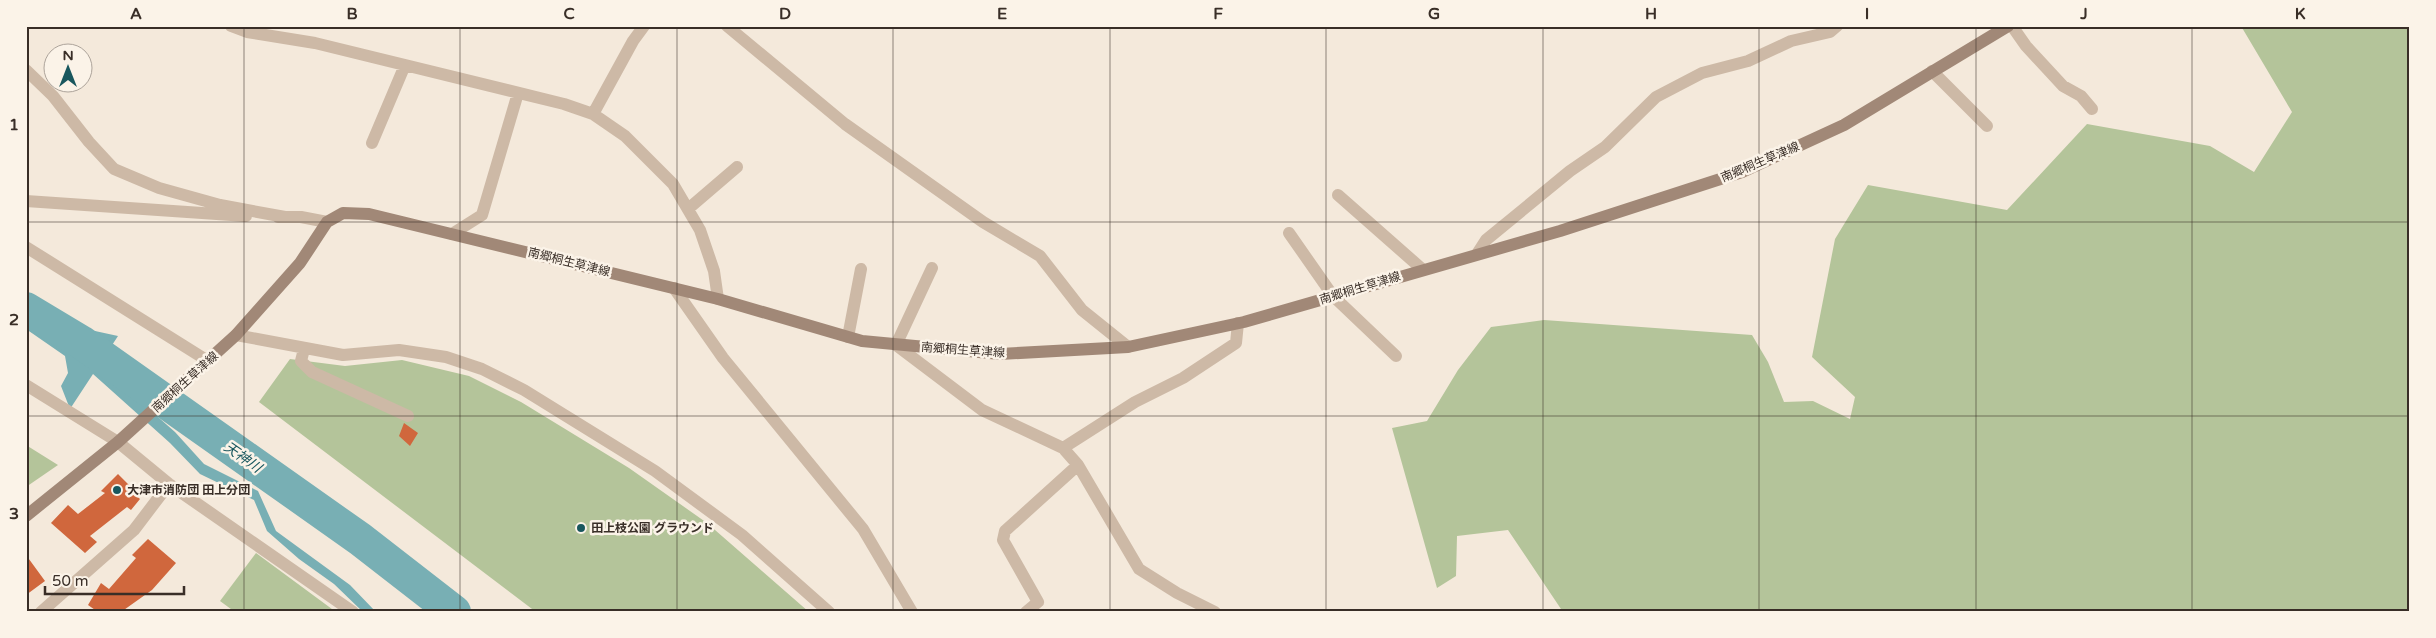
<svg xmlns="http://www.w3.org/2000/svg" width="2436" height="638" font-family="'Varela Round','Noto Sans JP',sans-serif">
  <rect width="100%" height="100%" fill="#f4e9db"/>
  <path fill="#b4c49a" d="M2241 26H2410V612H1563L1508 530 1457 536 1456 576 1437 588 1392 428 1427 421 1458 370 1491 327 1544 320 1752 335 1768 362 1784 402 1813 401 1850 419 1855 397 1812 357 1835 239 1868 185 2007 210 2087 124 2210 146 2254 172 2292 112Z
    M290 359 345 366 402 360 469 376 521 402 629 468 707 523 809 612H536L259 402Z
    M26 445 58 465 26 487Z
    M256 553 336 612H235L220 601Z"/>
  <path fill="#78afb4" d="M26 319 80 349 95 331 118 336 99 365 175 432 204 464 258 491 276 531 350 585 376 612H363L334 584 299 559 267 531 254 500 200 474 170 443 93 374 70 409 61 386 68 373 65 356 26 329Z"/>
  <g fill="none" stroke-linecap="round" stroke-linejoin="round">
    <path stroke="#78afb4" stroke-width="34" d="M26 309 81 342 360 539 454 612"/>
  </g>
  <path fill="#d0673d" d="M404 423 418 433 410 446 399 436Z
    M118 474 133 489 131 491 140 499 131 510 127 507 90 536 97 542 85 553 51 523 68 505 78 514 105 493 101 491Z
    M148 539 176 563 152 590 121 612H98L88 605 101 583 109 589 136 558 132 555Z
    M26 555 45 581 26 595Z"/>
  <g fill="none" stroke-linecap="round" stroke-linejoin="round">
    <path stroke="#cdb9a6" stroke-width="12" d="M231 26 247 32 315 43 564 104 593 114 625 136 673 184 700 230 714 271 718 299
      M727 26 845 124 983 222 1040 256 1082 310 1128 347
      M2012 26 2026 46 2063 86 2081 96 2092 109
      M26 70 53 96 89 142 114 169 159 188 220 205 285 217
      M1932 71 1987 126
      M593 114 633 41 644 26
      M372 143 405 65
      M1338 195 1422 269
      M26 201 246 216
      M688 209 737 167
      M278 217H301L327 222
      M1289 233 1333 296 1396 356
      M452 234 482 215 518 93
      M26 247 208 361
      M1477 254 1486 240 1570 171 1605 147 1656 97 1702 73 1748 61 1791 41 1830 32 1837 26
      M932 268 896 345 982 410 1063 448 1078 465 1139 569 1177 593 1215 612
      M674 288 723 358 863 529 912 612
      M236 335 343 355 399 350 446 357 482 369 524 390 655 471 742 535 829 612
      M848 337 861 269
      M304 349 301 361 312 372 408 416
      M26 385 118 442 169 484 353 612
      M1063 448 1135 402 1183 378 1236 343 1238 323
      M41 612 134 530 169 484
      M1026 612 1038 602 1003 540 1005 531 1078 465"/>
    <path stroke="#a18877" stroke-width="12" d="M26 516 118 442 236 335 300 263 327 222 343 213 369 214 718 299 862 341 1000 354 1128 347 1244 322 1560 231 1742 172 1844 125 2008 26"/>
  </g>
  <path fill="none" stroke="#392e27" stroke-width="1" stroke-opacity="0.55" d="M244 26V612M460 26V612M677 26V612M893 26V612M1110 26V612M1326 26V612M1543 26V612M1759 26V612M1976 26V612M2192 26V612M26 222H2410M26 416H2410"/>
  <g fill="#19575e" stroke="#fbf3e8" stroke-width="2">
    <circle cx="117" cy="490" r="5"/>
    <circle cx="581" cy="528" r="5"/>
  </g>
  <g text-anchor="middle" stroke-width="5" stroke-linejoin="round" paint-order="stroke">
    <g font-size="12" fill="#392e27" stroke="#fbf3e8">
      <text transform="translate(1760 162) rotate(-23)" y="4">南郷桐生草津線</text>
      <text transform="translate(569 262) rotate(14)" y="4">南郷桐生草津線</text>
      <text transform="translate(1360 288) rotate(-17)" y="4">南郷桐生草津線</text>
      <text transform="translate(963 350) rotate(4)" y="4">南郷桐生草津線</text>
      <text transform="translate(185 382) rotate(-42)" y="4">南郷桐生草津線</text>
    </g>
    <g font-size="12" font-weight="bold" fill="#392e27" stroke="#fbf3e8" text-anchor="start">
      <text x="127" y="494">大津市消防団 田上分団</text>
      <text x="591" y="532">田上枝公園 グラウンド</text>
    </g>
    <g font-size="14" font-style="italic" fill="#19575e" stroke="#fbf3e8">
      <text transform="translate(243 457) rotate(35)" y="5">天神川</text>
    </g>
  </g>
  <rect width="2436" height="638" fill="none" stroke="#fbf3e8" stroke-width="55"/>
  <g transform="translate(68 68)"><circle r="24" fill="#fbf3e8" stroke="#ada49b"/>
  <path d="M0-4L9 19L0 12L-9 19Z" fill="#19575e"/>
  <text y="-8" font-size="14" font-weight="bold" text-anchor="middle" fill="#392e27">N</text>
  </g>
  <path d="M45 586v8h139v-8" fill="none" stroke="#392e27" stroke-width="2.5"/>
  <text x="52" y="586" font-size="15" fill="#392e27" stroke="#fbf3e8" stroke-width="4" paint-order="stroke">50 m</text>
  <rect x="28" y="28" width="2380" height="582" fill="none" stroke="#392e27" stroke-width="2"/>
  <g font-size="16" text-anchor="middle" font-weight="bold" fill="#392e27">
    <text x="136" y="19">A</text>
    <text x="352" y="19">B</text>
    <text x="569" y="19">C</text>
    <text x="785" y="19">D</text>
    <text x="1002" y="19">E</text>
    <text x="1218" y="19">F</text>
    <text x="1434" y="19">G</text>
    <text x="1651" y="19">H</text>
    <text x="1867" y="19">I</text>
    <text x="2084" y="19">J</text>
    <text x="2300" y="19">K</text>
    <text x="14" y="130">1</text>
    <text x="14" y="325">2</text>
    <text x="14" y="519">3</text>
  </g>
</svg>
